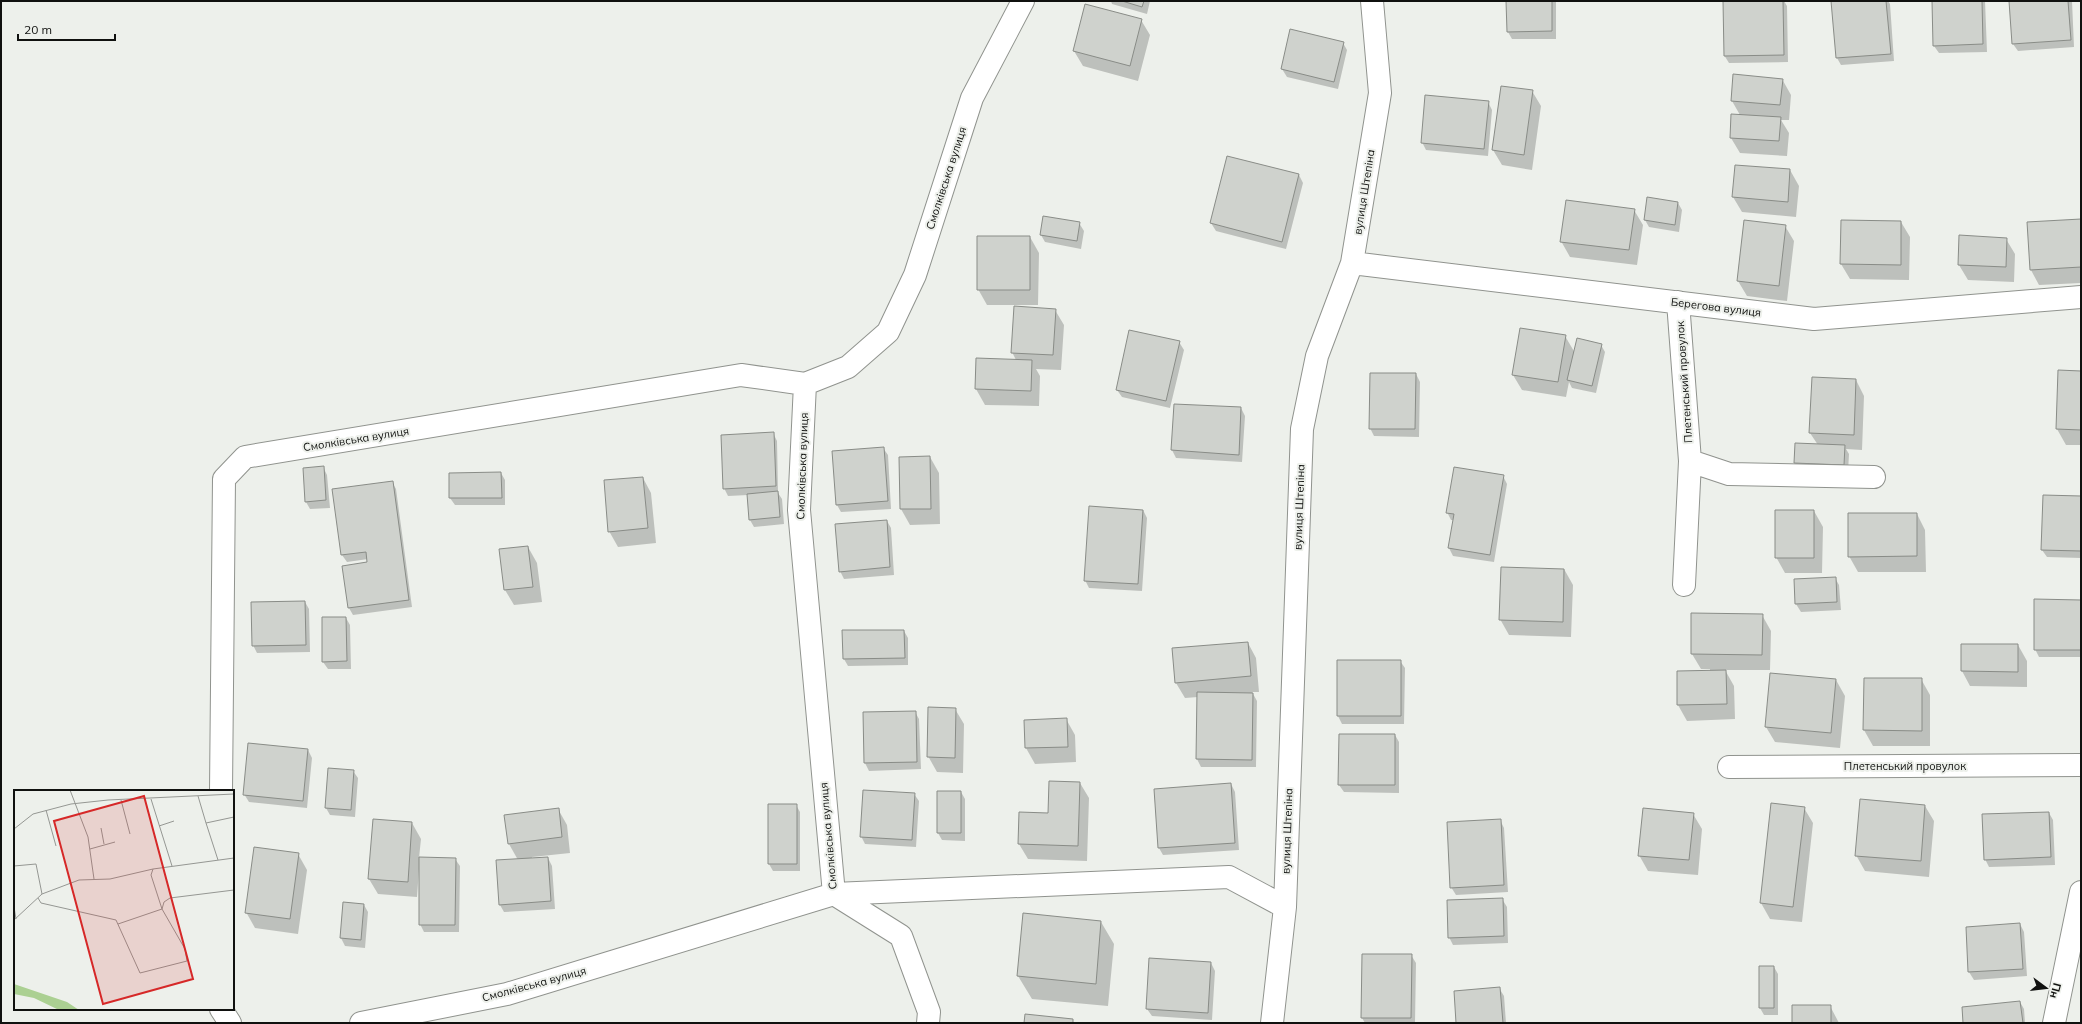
<svg xmlns="http://www.w3.org/2000/svg" width="2082" height="1024" font-family="Mulish,sans-serif">
  <rect width="100%" height="100%" fill="#edf0eb"/>
  <path fill="#0003" d="M1111 1H1150L1147 14 1112 4Z
    M1507 1H1556V39H1512L1508 32Z
    M1724 1H1784L1787 6 1788 62 1729 63 1724 55Z
    M1834 1H1888L1890 4 1894 61 1841 65 1837 58Z
    M1933 1H1985L1987 52 1939 53 1934 46Z
    M2010 1H2072L2074 47 2018 51 2013 44Z
    M1141 20 1150 35 1138 81 1083 66 1074 51Z
    M1343 43 1347 50 1338 89 1287 77 1282 69Z
    M1734 76 1782 79 1791 95 1789 120H1781L1789 133 1787 156 1740 153 1731 138 1740 115 1732 101Z
    M1532 91 1541 106 1532 170 1502 165 1493 150Z
    M1488 102 1492 110 1488 156 1426 150 1422 142Z
    M1790 170 1799 186 1796 217 1742 212 1733 197Z
    M1299 175 1303 183 1286 249 1216 231 1211 223Z
    M1678 203 1682 210 1679 232 1649 227 1645 220Z
    M1634 210 1643 225 1637 265 1570 257 1561 241Z
    M2081 220V283L2039 285 2031 270Z
    M1901 222 1910 237 1909 280 1850 279 1841 264Z
    M1079 223 1084 231 1081 249 1045 242 1041 235Z
    M1785 226 1794 241 1787 301 1747 296 1738 281Z
    M1030 237 1039 253 1038 305H987L978 289Z
    M2006 239 2015 254 2014 282 1968 280 1959 265Z
    M1055 310 1064 325 1061 370 1036 369 1040 376 1039 406 985 405 976 389 977 359 1016 360 1012 352Z
    M1565 336 1575 353 1601 345 1605 352 1596 393 1572 388 1569 382 1566 397 1522 390 1513 375Z
    M1179 342 1184 350 1170 408 1122 397 1117 390Z
    M2059 371H2081V445H2066L2057 429Z
    M1416 374 1420 382 1419 437 1374 436 1370 428Z
    M1856 380 1864 396 1862 450 1846 449 1849 454 1848 472 1800 470 1795 463 1818 445 1810 433Z
    M1241 408 1245 416 1242 462 1176 458 1172 450Z
    M773 433 777 441 778 493 782 499 784 524 754 527 750 520 748 495 728 496 724 488Z
    M883 448 888 455 891 509 841 512 837 505Z
    M930 457 939 473 940 524 910 525 901 509 900 458Z
    M323 467 327 475 330 508 310 509 306 502 304 469Z
    M501 473 505 480V505H455L450 498Z
    M1503 476 1507 484 1494 562 1453 556 1449 548 1454 520H1451L1447 512Z
    M643 478 651 493 656 543 618 547 609 531Z
    M392 482 396 489 412 607 353 615 349 608 369 563 368 559 347 562 342 555 333 490Z
    M2081 497V558L2047 557 2042 550Z
    M1143 510 1147 518 1142 591 1089 588 1085 580Z
    M1814 511 1823 527 1822 573H1785L1776 557Z
    M1917 514 1925 530 1926 572H1858L1849 556Z
    M887 521 891 528 894 575 844 579 840 571Z
    M528 547 537 563 542 602 514 605 505 590 501 550Z
    M1564 569 1573 585 1571 637 1509 635 1500 619Z
    M1835 578 1839 585 1841 610 1801 612 1796 604 1795 580Z
    M2081 601V657H2039L2035 649Z
    M305 602 309 609 310 652 257 653 253 645Z
    M1762 615 1771 631 1770 670H1725L1734 686 1735 719 1687 721 1678 705V672L1710 671V669H1701L1692 654Z
    M346 618 350 625 351 669H328L323 662Z
    M904 631 908 638V665L848 666 844 659Z
    M1248 643 1256 658 1259 692H1252L1257 701 1256 767H1201L1197 759 1198 697 1185 698 1176 683Z
    M2018 645 2027 661V687L1970 686 1962 671Z
    M1338 661H1400L1405 668 1404 724H1342L1338 716Z
    M1865 679H1921L1930 695V746H1873L1864 730Z
    M1836 680 1845 696 1840 748 1775 742 1766 727Z
    M955 709 964 724 963 773 937 772 928 756Z
    M915 712 919 719 921 769 869 771 865 763 864 713Z
    M1066 719 1075 735 1076 762 1035 764 1026 748 1025 721Z
    M1395 735 1399 742V793L1344 792 1339 785Z
    M308 750 312 758 307 808 249 802 244 794Z
    M353 771 358 778 355 817 330 815 326 808Z
    M1080 783 1089 798 1087 861 1028 859 1019 844Z
    M1231 784 1235 792 1239 850 1163 855 1159 848 1155 790Z
    M961 792 965 799V841L942 840 938 833Z
    M914 794 919 801 916 847 865 844 861 836Z
    M1772 804 1804 808 1813 823 1802 922 1770 919 1761 903Z
    M796 805 800 812V871H773L769 864Z
    M1925 806 1934 821 1929 877 1865 871 1856 855Z
    M558 809 567 825 570 853 532 857V859L548 858 552 866 555 909 504 912 500 905 518 860 509 844Z
    M2049 813 2053 820 2055 865 1989 867 1985 859Z
    M1693 814 1702 829 1698 875 1648 871 1639 855Z
    M1500 820 1504 828 1508 892 1456 895 1451 887Z
    M412 823 421 839 419 858 455 859 460 866 459 932H424L420 924V869H419L417 897 378 894 369 879Z
    M298 854 307 870 298 934 255 928 246 912Z
    M1502 899 1507 907 1508 943 1453 945 1449 937Z
    M344 903 364 905 368 912 365 948 345 946 341 938Z
    M1024 915 1101 922 1114 944 1108 1006 1032 999 1018 976Z
    M2020 924 2024 932 2027 976 1974 980 1969 972 1967 928Z
    M1411 955 1416 963 1415 1023H1365L1362 1018Z
    M1211 963 1215 971 1212 1020 1152 1016 1147 1009Z
    M1774 967 1778 974V1015H1764L1760 1008Z
    M1499 988 1504 996 1506 1023H1457Z
    M2020 1002 2024 1009 2025 1023H1964Z
    M1830 1006 1839 1023H1793Z"/>
  <path fill="#cfd2cd" stroke="#898c87" d="M1122 1H1144L1142 7Z
    M1506 1H1552V31L1507 32Z
    M1723 1H1783L1784 55 1724 56Z
    M1831 1H1886L1891 54 1836 58Z
    M1932 1H1982L1983 44 1933 46Z
    M2009 1H2068L2071 40 2012 44Z
    M1085 4 1142 19 1130 66 1073 51Z
    M1290 29 1344 42 1334 82 1281 69Z
    M1733 74 1783 79 1780 105 1731 101Z
    M1501 86 1533 90 1524 155 1492 150Z
    M1425 95 1489 101 1484 149 1421 143Z
    M1731 114 1781 117 1779 141 1730 138Z
    M1227 156 1299 174 1282 242 1210 223Z
    M1735 165 1790 169 1788 202 1732 197Z
    M1647 197 1678 202 1675 225 1644 220Z
    M1566 200 1635 209 1629 250 1560 242Z
    M1043 216 1080 222 1077 241 1040 235Z
    M2081 219V267L2030 270 2027 222Z
    M1744 220 1786 225 1779 286 1737 281Z
    M1841 220 1901 221V265L1840 264Z
    M1959 235 2007 238 2006 267 1958 265Z
    M977 236H1030V290H977Z
    M1014 306 1056 309 1053 355 1011 353Z
    M1520 328 1566 335 1558 382 1512 375Z
    M1129 330 1180 341 1166 401 1116 390Z
    M1577 338 1602 344 1592 386 1567 380Z
    M976 358 1032 360 1031 391 975 389Z
    M2058 370 2081 371V430L2056 429Z
    M1370 373H1416L1415 429H1369Z
    M1812 377 1856 379 1854 435 1809 433Z
    M1174 404 1241 407 1239 455 1171 450Z
    M774 432 776 486 723 489 721 435Z
    M1795 443 1845 445 1844 465 1794 463Z
    M884 447 888 501 836 505 832 451Z
    M930 456 931 509H900L899 457Z
    M324 466 326 500 305 502 303 468Z
    M1454 467 1504 475 1490 555 1448 548 1454 514 1446 513Z
    M501 472 502 498H449V473Z
    M643 477 648 528 608 532 604 480Z
    M393 481 409 600 348 608 342 566 367 562 366 552 341 555 332 489Z
    M778 491 780 517 749 520 747 494Z
    M2043 495 2081 496V551L2041 550Z
    M1089 506 1143 510 1138 584 1084 581Z
    M1775 510H1814V558H1775Z
    M1848 513H1917V556L1848 557Z
    M887 520 890 567 839 572 835 524Z
    M528 546 533 587 504 590 499 549Z
    M1501 567 1564 569 1563 622 1499 620Z
    M1836 577 1837 602 1795 604 1794 579Z
    M2034 599 2081 600V650H2034Z
    M305 601 306 645 252 646 251 602Z
    M1691 613 1763 614 1762 655 1691 654Z
    M322 617H346L347 661 322 662Z
    M842 630H904L905 658 843 659Z
    M1248 642 1251 676 1175 683 1172 648Z
    M1961 644H2018V672L1961 671Z
    M1337 660H1401V716H1337Z
    M1726 670 1727 704 1677 705V671Z
    M1770 673 1836 679 1831 733 1765 727Z
    M1864 678H1922V731L1863 730Z
    M1197 692 1253 693 1252 760 1196 759Z
    M928 707 956 708 955 758 927 757Z
    M916 711 917 762 864 763 863 712Z
    M1067 718 1068 747 1025 748 1024 720Z
    M1339 734H1395V785H1338Z
    M248 743 308 749 303 801 243 795Z
    M328 768 354 770 351 810 325 808Z
    M1049 781 1080 782 1078 846 1018 844 1019 812 1048 813Z
    M1231 783 1235 843 1158 848 1154 789Z
    M863 790 915 793 912 840 860 837Z
    M937 791H961V833H937Z
    M1860 799 1925 805 1921 861 1855 856Z
    M1771 803 1805 807 1793 907 1760 903Z
    M768 804H797V864H768Z
    M559 808 562 837 508 844 504 815Z
    M1643 808 1694 813 1689 860 1638 856Z
    M2049 812 2051 857 1984 860 1982 814Z
    M373 819 412 822 408 882 368 879Z
    M1501 819 1504 885 1450 888 1447 822Z
    M254 847 299 853 290 919 245 913Z
    M419 857 456 858 455 925H419Z
    M548 857 551 901 499 905 496 860Z
    M1503 898 1504 936 1448 938 1447 900Z
    M343 902 364 904 361 940 340 938Z
    M1023 913 1101 921 1096 984 1017 976Z
    M2020 923 2023 969 1968 972 1966 927Z
    M1362 954H1412L1411 1018H1361Z
    M1149 958 1211 962 1208 1013 1146 1009Z
    M1759 966H1774V1008H1759Z
    M1500 987 1503 1023H1456L1454 991Z
    M2020 1001 2023 1023H1963L1962 1007Z
    M1792 1005H1831V1023H1792Z
    M1025 1014 1073 1019V1023H1024Z"/>
  <g fill="none" stroke-linecap="round" stroke-linejoin="round">
    <g stroke="#90938e" stroke-width="24">
      <path id="minor" d="M1352 263 1814 319 2081 297
        M1678 302 1690 461 1684 585
        M805 384 799 510 834 894
        M1690 461 1729 474 1874 477
        M1729 767 2081 765
        M221 791 224 479 245 457 741 375 805 384 848 367 888 332 915 275 972 98 1023 1
        M834 894 901 936 929 1012 928 1023
        M221 1009 230 1023
        M361 1023 507 994 834 894 1229 877 1285 907
        M1272 1023 1285 907 1302 429 1317 356 1352 263 1380 93 1372 1
        M2054 1023 2081 892"/>
    </g>
    <use href="#minor" stroke="#fff" stroke-width="22"/>
  </g>
  <g text-anchor="middle" stroke-width="4" stroke-linejoin="round" paint-order="stroke">
    <g font-size="11" fill="#10110f" stroke="#edf0eb">
      <text transform="translate(946 178) rotate(-72)" y="4">Смолківська вулиця</text>
      <text transform="translate(1364 192) rotate(-81)" y="4">вулиця Штепіна</text>
      <text transform="translate(1716 307) rotate(7)" y="4">Берегова вулиця</text>
      <text transform="translate(1684 382) rotate(-94)" y="4">Плетенський провулок</text>
      <text transform="translate(356 439) rotate(-9)" y="4">Смолківська вулиця</text>
      <text transform="translate(802 466) rotate(-88)" y="4">Смолківська вулиця</text>
      <text transform="translate(1299 507) rotate(-88)" y="4">вулиця Штепіна</text>
      <text x="1905" y="770">Плетенський провулок</text>
      <text transform="translate(1287 831) rotate(-88)" y="4">вулиця Штепіна</text>
      <text transform="translate(828 836) rotate(-95)" y="4">Смолківська вулиця</text>
      <text transform="translate(534 984) rotate(-15)" y="4">Смолківська вулиця</text>
    </g>
  </g>
  <g transform="translate(14 790)">
    <rect width="220" height="220" fill="#edf0eb"/>
    <path d="M0 194 53 212 65 220H45L20 208 0 204Z" fill="#abd092"/>
    <path fill="none" stroke="#959793" stroke-width="1" d="M56 0 74 47 80 89M184 6 192 33M137 9 158 76M107 10 116 44M32 20 42 56M145 36 160 31M87 38 90 54M0 39 19 24 57 14 94 10 220 4M76 59 101 52M204 70 192 33 220 27M0 76 22 74 28 104M24 108 27 113 102 130 126 183 173 171 171 159 148 119 137 85 139 79M0 117 2 129M148 119 150 112 156 108 220 100M0 130 28 104 65 90 96 89 139 79 220 68M104 134 148 119"/>
    <path fill="#d62828" fill-opacity="0.15" stroke="#d62828" stroke-width="2" d="M130 6 179 189 89 214 40 31Z"/>
    <rect width="220" height="220" fill="none" stroke="#10110f" stroke-width="2"/>
  </g>
  <rect width="2082" height="1024" fill="none" stroke="#10110f" stroke-width="4"/>
  <g transform="translate(2046 988) rotate(105)" stroke="#edf0eb" stroke-width="3" paint-order="stroke">
  <path d="M0-3L7 15L0 10L-7 15Z" fill="#10110f"/>
  <text y="-6" font-size="11" font-weight="bold" text-anchor="middle" fill="#10110f">Пн</text>
  </g>
  <path d="M18 34v6h97v-6" fill="none" stroke="#10110f" stroke-width="2"/>
  <text x="24" y="34" font-size="12" fill="#10110f" stroke="#edf0eb" stroke-width="3" paint-order="stroke">20 m</text>
</svg>
